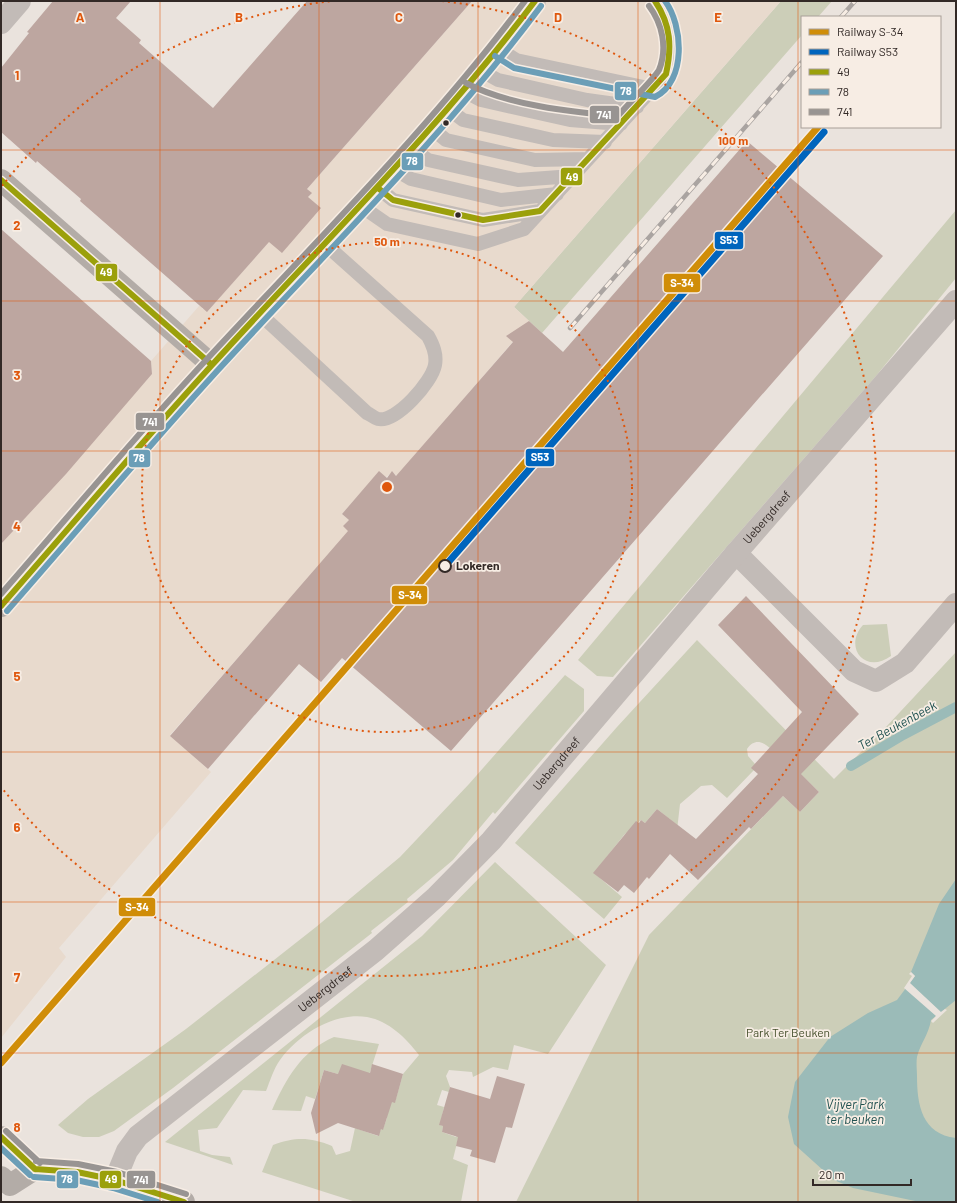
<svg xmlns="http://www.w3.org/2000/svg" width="957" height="1203" font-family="Barlow,sans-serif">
  <rect width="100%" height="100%" fill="#eae3dd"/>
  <path fill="#ccceb8" d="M781 1H832L818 17H802V35L542 333 514 307Z
    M956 210V278L876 376 613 677 597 676 578 660Z
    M887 624 891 656C865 675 843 647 863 625Z
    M697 640 834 779 886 727 956 652V1202H516L649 935 783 796 800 812 819 792 772 746 770 748C762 741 754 739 747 749L748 756 755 764 754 770 727 798 712 785 701 786 680 804 675 848 676 824 657 809 645 823 641 820 624 835 594 873 622 897 604 919 515 843 617 727Z
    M565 675 584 689V711L495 814 493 812 453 860 407 899 408 902 371 931 372 933 173 1088 114 1131 99 1137H83L68 1133 58 1125 88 1099 186 1029 316 927 400 857 469 784Z
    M495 862 606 965 548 1054 514 1045 508 1070 493 1067 473 1077 472 1072 449 1070 446 1076 450 1087 449 1092 442 1090 437 1105 444 1107 440 1125 443 1126 442 1132 456 1137 460 1131 453 1159 468 1165 461 1202H356L262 1172 273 1145C296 1137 309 1137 332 1146L336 1155 350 1151 355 1128 378 1136 381 1129H383L387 1118 384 1116 389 1101 395 1102 403 1074 419 1055C406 1038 389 1021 367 1017 334 1012 299 1034 280 1060 274 1068 270 1081 266 1091L243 1090 217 1128 198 1130 200 1151 212 1155 230 1157 233 1165 165 1142 422 936Z
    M334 1037 379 1044 369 1075 338 1074 324 1070 315 1099 306 1096 301 1111 272 1110C286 1079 301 1051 334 1037Z"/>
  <path fill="#e8dacd" d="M472 1H781L514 307 529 321 528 324 397 476 392 472 386 477 379 472 342 514 349 520V531L170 735 211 772 59 948 66 957 1 1038V544L152 374 151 361 199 306H202V309L210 308 213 305 311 194V193L307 189Z"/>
  <path fill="#9bbbb8" d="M956 879V1000L931 1020C929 1034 920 1044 917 1057 916 1063 917 1070 917 1076 917 1105 922 1134 956 1138V1202H920L853 1188 834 1180 794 1144 788 1117 795 1082 830 1037 868 1013 897 1000 915 976 911 972 939 904Z"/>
  <path fill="#eae3dd" d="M911 972 915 976 910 983 941 1012 945 1009 947 1010 933 1023 931 1021 936 1016 904 988 912 976 909 974Z"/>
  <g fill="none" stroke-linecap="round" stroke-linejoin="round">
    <path stroke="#9bbbb8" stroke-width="10" d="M851 766 903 735 956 707"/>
  </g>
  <path fill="#bda6a0" d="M53 1H131L116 18 141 40 139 43 213 108 307 1H472L307 189 312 193 308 197 321 208 282 253 269 242 207 312 80 201 81 199 37 161 36 163 1 132V68L29 33 27 32Z
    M747 141 883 256 451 751 342 658 321 682 299 664 208 769 170 736 348 531 343 526 349 520 342 514 379 471 387 478 392 471 396 476 513 342 506 336 529 321 563 352Z
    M1 229 151 361 152 374 66 474 1 544Z
    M746 596 859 714 801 774 819 792 800 812 783 796 751 829 749 827 698 880 670 854 649 879 647 877 634 893 624 885 618 892 593 873 636 821 639 823 641 820 645 823 657 809 696 839 758 774 751 768 802 712 718 625Z
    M342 1064 370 1073 372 1064 403 1074 395 1103 392 1102 383 1130 381 1129 379 1136 338 1123 316 1134 311 1113 324 1070 338 1074Z
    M497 1076 525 1084 512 1128 506 1127 495 1163 470 1156 472 1150 456 1146 458 1137 442 1132 443 1126 439 1125 450 1087 490 1099Z"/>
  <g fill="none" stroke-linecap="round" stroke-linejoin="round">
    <path stroke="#c2bbb7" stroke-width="14" d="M499 49 516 60 653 89
      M480 70 498 80 587 100 637 107
      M462 90 481 100 570 120 621 124
      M447 108 463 120 553 140 605 142
      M430 127 446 140 535 160 588 159
      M412 148 428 160 518 180 573 176
      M394 169 411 179 501 200 557 194
      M378 188 393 200 483 220 540 211
      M361 206 387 224 478 244 524 229 666 74C673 46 673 25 655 1
      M261 315 367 413C370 414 374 418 378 419 396 423 432 382 435 365 437 354 433 345 428 336L326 245"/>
    <g stroke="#c2bbb7" stroke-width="22">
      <path d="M1 23 20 1"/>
      <path d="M212 365 378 188 499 49 535 1"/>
      <path d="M736 553 854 671 876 681 905 663 956 604"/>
      <path id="s1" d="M115 1180 127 1151 138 1136 376 950 436 897 491 841 736 553 956 301"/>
    </g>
    <path stroke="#b3aca7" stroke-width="22" d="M1 180 212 365 1 606
      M1 1137 35 1169
      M35 1169 77 1172 115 1180 184 1202
      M1 1177 10 1185 35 1169"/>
    <g stroke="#aaa4a1" stroke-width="4.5">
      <path id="rail" d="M841 17 855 1
        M570 328 802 62"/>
    </g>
    <use href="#rail" stroke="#f7ede4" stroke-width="3" stroke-dasharray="9" stroke-linecap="butt"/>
    <g stroke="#f7ede4" stroke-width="9">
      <path id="bus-1" d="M1 180 212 365
        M378 188 393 200 483 220 540 211 666 74C672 47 671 25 655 1
        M1 606C71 526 140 444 212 365 321 245 437 131 535 1
        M1 1137 35 1169
        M35 1169 77 1172 115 1180 184 1202"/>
    </g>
    <g stroke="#f7ede4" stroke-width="9">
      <path id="bus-2" d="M495 56 514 68 655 97C687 81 683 25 665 1
        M7 611C77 531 146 449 218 370 328 250 444 136 541 6
        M1 1148 30 1175
        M34 1177 76 1180 113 1188 158 1202"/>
    </g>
    <g stroke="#f7ede4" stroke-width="9">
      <path id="bus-3" d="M466 83C507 105 571 112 618 116 626 106 654 79 659 70 668 48 662 23 649 6
        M1 594C70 515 137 434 208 358 316 241 430 128 525 1
        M6 1131 40 1163
        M36 1161 78 1164 117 1172 186 1194"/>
    </g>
    <use href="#bus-1" stroke="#9ba00b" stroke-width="6"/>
    <use href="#bus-2" stroke="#6b9eb7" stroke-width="6"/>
    <use href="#bus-3" stroke="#989492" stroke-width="6"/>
    <g stroke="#f7ede4" stroke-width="10">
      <path id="rail-1" d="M1 1063 818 127"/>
    </g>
    <g stroke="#f7ede4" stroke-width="10">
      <path id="rail-2" d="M445 566 824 132"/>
    </g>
    <use href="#rail-1" stroke="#d08d08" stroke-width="7"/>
    <use href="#rail-2" stroke="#0065bd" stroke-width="7"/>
  </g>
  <path fill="none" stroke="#df570d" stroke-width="1" stroke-opacity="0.55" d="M160 1V1202M319 1V1202M478 1V1202M638 1V1202M798 1V1202M1 150H956M1 301H956M1 451H956M1 602H956M1 752H956M1 902H956M1 1053H956"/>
  <g fill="none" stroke="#df570d" stroke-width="2" stroke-dasharray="2 4">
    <circle cx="387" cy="487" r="245"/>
    <path d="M2 186A489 489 0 0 1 332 1M442 1A489 489 0 1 1 2 788"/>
  </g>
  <g fill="#322926" stroke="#f7ede4" stroke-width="1.5">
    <circle cx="446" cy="123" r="3.5"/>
    <circle cx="458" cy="215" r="3.5"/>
  </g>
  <circle fill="#f7ede4" stroke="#322926" stroke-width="2" cx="445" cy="566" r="6"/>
  <g text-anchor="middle" stroke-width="3.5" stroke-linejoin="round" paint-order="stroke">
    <g font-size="12" fill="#322926" stroke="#f7ede4">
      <text dy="4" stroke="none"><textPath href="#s1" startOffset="936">Uebergdreef</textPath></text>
      <text dy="4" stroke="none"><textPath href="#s1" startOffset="612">Uebergdreef</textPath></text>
      <text dy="4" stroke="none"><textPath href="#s1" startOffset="288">Uebergdreef</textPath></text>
    </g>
    <g font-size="12" font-weight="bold" fill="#322926" stroke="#f7ede4" text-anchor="start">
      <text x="456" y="570">Lokeren</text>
    </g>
    <g font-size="12" fill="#454f2b" stroke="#f7ede4">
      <text x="788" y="1037">Park Ter Beuken</text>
    </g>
    <g font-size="13" font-style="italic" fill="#1f5150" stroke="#f7ede4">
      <text transform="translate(897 725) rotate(-29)" y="5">Ter Beukenbeek</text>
      <text x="855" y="1109">Vijver Park<tspan x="855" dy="15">ter beuken</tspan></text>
    </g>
  </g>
  <g font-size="13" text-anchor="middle" font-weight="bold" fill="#df570d" stroke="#f7ede4" stroke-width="3.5" stroke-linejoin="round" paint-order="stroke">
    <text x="80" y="22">A</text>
    <text x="239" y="22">B</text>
    <text x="399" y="22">C</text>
    <text x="558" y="22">D</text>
    <text x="718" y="22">E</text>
    <text x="17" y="80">1</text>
    <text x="17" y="230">2</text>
    <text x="17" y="380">3</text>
    <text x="17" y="531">4</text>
    <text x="17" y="681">5</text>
    <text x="17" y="832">6</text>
    <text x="17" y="982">7</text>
    <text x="17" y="1132">8</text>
  </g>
  <circle cx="387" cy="487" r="6" fill="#df570d" stroke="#f7ede4" stroke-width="2"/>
  <g font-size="12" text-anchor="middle" font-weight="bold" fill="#df570d" stroke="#f7ede4" stroke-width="3.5" stroke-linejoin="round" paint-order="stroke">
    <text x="733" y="145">100 m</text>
    <text x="387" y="246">50 m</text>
  </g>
  <g stroke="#f7ede4" stroke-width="1.5">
    <rect x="614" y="81" width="23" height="20" rx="4" fill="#6b9eb7"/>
    <rect x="589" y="105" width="31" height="19" rx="4" fill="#989492"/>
    <rect x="401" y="152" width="23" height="19" rx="4" fill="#6b9eb7"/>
    <rect x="560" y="167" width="23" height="19" rx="4" fill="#9ba00b"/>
    <rect x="714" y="231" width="30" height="19" rx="4" fill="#0065bd"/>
    <rect x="95" y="263" width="23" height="19" rx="4" fill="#9ba00b"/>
    <rect x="663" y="273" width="38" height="20" rx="4" fill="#d08d08"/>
    <rect x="135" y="412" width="30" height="19" rx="4" fill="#989492"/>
    <rect x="525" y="448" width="30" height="19" rx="4" fill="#0065bd"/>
    <rect x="128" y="449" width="23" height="19" rx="4" fill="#6b9eb7"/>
    <rect x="391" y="585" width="37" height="20" rx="4" fill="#d08d08"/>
    <rect x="118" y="897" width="38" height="20" rx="4" fill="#d08d08"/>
    <rect x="99" y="1170" width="23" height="19" rx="4" fill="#9ba00b"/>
    <rect x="56" y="1170" width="23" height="19" rx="4" fill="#6b9eb7"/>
    <rect x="126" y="1170" width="30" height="19" rx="4" fill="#989492"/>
  </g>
  <g font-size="11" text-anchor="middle" font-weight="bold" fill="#fff">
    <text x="626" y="95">78</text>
    <text x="604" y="119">741</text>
    <text x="412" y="165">78</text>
    <text x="572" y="181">49</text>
    <text x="729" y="244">S53</text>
    <text x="106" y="276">49</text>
    <text x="682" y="287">S-34</text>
    <text x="150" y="426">741</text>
    <text x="540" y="461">S53</text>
    <text x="139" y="462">78</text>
    <text x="410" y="599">S-34</text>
    <text x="137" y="911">S-34</text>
    <text x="111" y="1183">49</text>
    <text x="67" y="1183">78</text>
    <text x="141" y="1184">741</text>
  </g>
  <rect width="957" height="1203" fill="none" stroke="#322926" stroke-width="4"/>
  <rect x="801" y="16" width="140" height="112" fill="#f7ede4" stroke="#a89f98"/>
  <rect x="809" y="29" width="20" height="6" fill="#d08d08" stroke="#a89f98"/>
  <text x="837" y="36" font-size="12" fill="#322926">Railway S-34</text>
  <rect x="809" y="49" width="20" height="6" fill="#0065bd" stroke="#a89f98"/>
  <text x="837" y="56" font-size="12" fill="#322926">Railway S53</text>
  <rect x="809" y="69" width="20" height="6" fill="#9ba00b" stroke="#a89f98"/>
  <text x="837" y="76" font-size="12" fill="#322926">49</text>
  <rect x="809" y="89" width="20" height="6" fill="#6b9eb7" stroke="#a89f98"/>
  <text x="837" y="96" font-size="12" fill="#322926">78</text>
  <rect x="809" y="109" width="20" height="6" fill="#989492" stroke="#a89f98"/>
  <text x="837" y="116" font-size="12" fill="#322926">741</text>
  <path d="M813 1179v6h98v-6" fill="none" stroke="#322926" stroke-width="2"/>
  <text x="819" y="1179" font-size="12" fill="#322926" stroke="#f7ede4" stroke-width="3" paint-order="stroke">20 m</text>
</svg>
